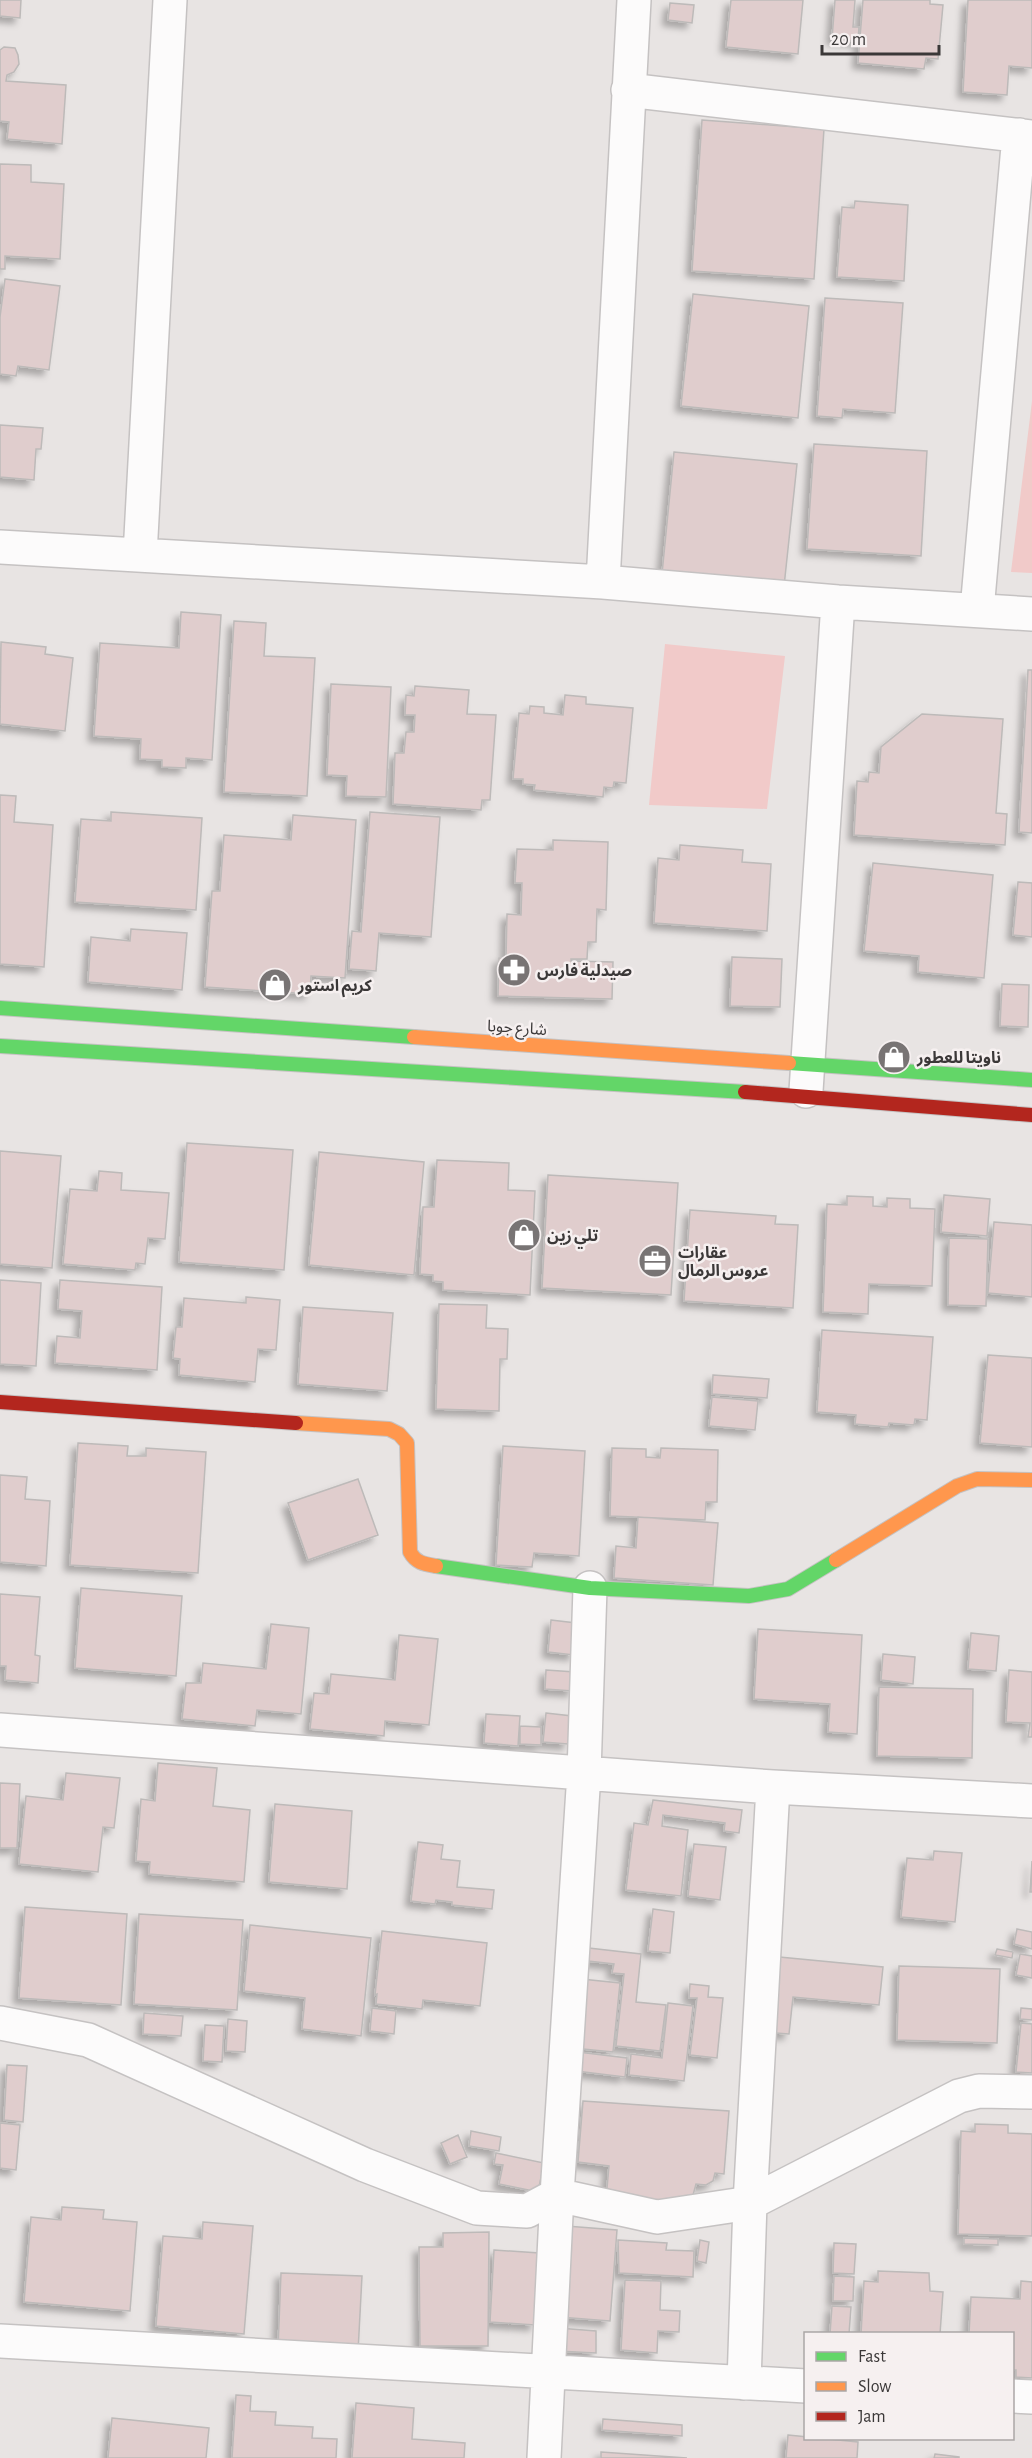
<svg xmlns="http://www.w3.org/2000/svg" width="1032" height="2458" font-family="'Alegreya Sans','Noto Sans Arabic',sans-serif">
  <defs>
    <filter id="shadow"><feDropShadow dx="-5.5" dy="5.5" stdDeviation="3" flood-color="#0004"/></filter>
  </defs>
  <rect width="100%" height="100%" fill="#e8e4e3"/>
  <path fill="#f1cac9" d="M1032 401V573L1011 572Z
    M665 644 785 656 767 809 649 805Z"/>
  <path fill="#e0cdcd" stroke="#bdbab9" stroke-width="1.5" filter="url(#shadow)" d="M0 0H21L20 18 0 16Z
    M731 0H803L798 54 726 47Z
    M835 0H855L853 27H859L858 41 832 39Z
    M863 0H930V4L943 5 938 59 926 58 924 69 858 63Z
    M968 0H1032V68L1009 66 1007 95 963 92Z
    M670 3 694 5 692 23 668 20Z
    M4 47 15 48 18 55 19 64 14 72 7 75 6 81 66 85 62 144 7 139 9 122 0 121V50Z
    M702 120 824 129 814 279 692 271Z
    M0 164 31 165V182L64 184 60 259 5 256V269H0Z
    M855 201 908 205 904 281 837 277 842 207 854 208Z
    M5 279 60 286 49 370 18 366 16 376 0 374V317Z
    M693 294 809 306 798 418 681 406Z
    M825 298 903 303 895 413 843 409 842 418 817 416Z
    M0 425 43 428 41 449H36L34 480 0 477Z
    M814 444 927 451 921 556 807 549Z
    M674 452 797 464 783 596 661 584Z
    M181 612 221 615 212 760 186 758V768L162 767V760L140 759 141 739 94 736 100 643 179 648Z
    M234 621 266 623 264 656 315 658 307 796 224 792Z
    M1 642 46 647 45 654 73 658 65 731 0 724Z
    M1028 670H1032V833L1019 832Z
    M331 684 391 687 386 797 346 796 347 776 327 775Z
    M415 686 469 690 467 714 496 715 490 800H482L481 810 393 804 395 753H404L406 732H414L415 715H405L406 695 414 696Z
    M565 695 586 697V704L633 708 626 783 614 782 613 788 604 787 603 797 534 790 535 785 523 784V779H513L519 713 529 714 530 706 544 707V713L563 715Z
    M922 714 1003 719 996 813 1007 814 1005 845 854 835 857 781 868 782 869 772 879 773 881 747Z
    M0 795 16 796 14 822 53 825 44 967 0 964Z
    M111 812 202 818 196 910 75 902 81 819 111 821Z
    M370 812 440 817 431 937 379 933 376 971 349 969 352 931 361 932Z
    M293 815 356 820 345 978 311 976 310 994 205 987 212 891H220L224 835 291 840Z
    M553 840 608 842 606 910 597 909 596 942H588L587 959H571V961L613 962 612 999 498 996 499 958H506L507 914 521 915 522 883H515L517 849 553 850Z
    M680 845 743 850 742 862 771 864 767 931 654 923 658 858 679 860Z
    M873 863 993 875 984 978 918 972 919 956 864 951Z
    M1018 882 1032 883V937L1013 935Z
    M131 929 187 933 182 990 88 982 91 937 130 941Z
    M732 957 782 959 780 1007 730 1006Z
    M1002 984 1029 985 1028 1027 1000 1026Z
    M187 1143 293 1150 284 1270 179 1262Z
    M0 1151 61 1156 52 1268 0 1264Z
    M319 1152 424 1162 414 1275 309 1265Z
    M437 1160 509 1163 508 1190 535 1191 530 1295 443 1290V1282L433 1281V1275L420 1274 423 1207H434Z
    M99 1171 122 1173 121 1190 169 1193 165 1239 148 1238 145 1264 136 1263 135 1270 63 1264 70 1189 97 1191Z
    M548 1175 678 1183 671 1295 542 1288Z
    M944 1195 990 1199 987 1236 941 1232Z
    M847 1196 873 1197V1206L887 1207V1198L910 1199V1208L935 1209 932 1286 869 1284 868 1314 823 1312 827 1204 847 1205Z
    M690 1210 776 1216 775 1224 798 1225 793 1308 684 1301Z
    M994 1222 1032 1225V1297L988 1293Z
    M949 1238 988 1239 986 1306 948 1305Z
    M0 1280 41 1283 36 1366 0 1364Z
    M60 1280 162 1287 157 1370 55 1363 57 1336 80 1338 82 1311 58 1309Z
    M246 1297 280 1300 276 1350 258 1349 255 1382 179 1375 180 1359 173 1358 176 1327H182L184 1298 246 1303Z
    M439 1304 487 1305 486 1328 508 1329 507 1359H500L499 1411 436 1409Z
    M303 1307 393 1313 387 1391 298 1384Z
    M822 1330 933 1337 927 1420 915 1419 914 1425 889 1423 888 1427 855 1424 856 1415 817 1412Z
    M988 1355 1032 1358V1447L980 1443Z
    M713 1375 769 1379 767 1398 712 1394Z
    M712 1397 758 1401 755 1430 709 1426Z
    M78 1443 128 1446 127 1456H146V1448L206 1452 198 1573 70 1565Z
    M503 1446 585 1451 579 1556 534 1553 532 1567 496 1565Z
    M612 1448 646 1449V1457L660 1458 661 1448 718 1450 717 1502H706L705 1520 610 1516Z
    M0 1475 27 1477 25 1499 50 1501 46 1566 0 1562Z
    M358 1479 378 1535 308 1560 288 1503Z
    M638 1517 718 1523 713 1585 614 1578 616 1546 636 1548Z
    M81 1588 182 1596 176 1676 75 1668Z
    M0 1594 40 1597 35 1655 40 1656 38 1683 5 1680 6 1666H0Z
    M551 1620 576 1623 574 1655 548 1652Z
    M271 1624 309 1628 301 1714 257 1710 255 1726 182 1719 186 1683H201L203 1663 266 1669Z
    M758 1629 862 1635 857 1734 828 1732 830 1704 754 1699Z
    M971 1633 999 1636 996 1671 968 1669Z
    M399 1635 438 1639 429 1725 385 1721 384 1736 310 1729 314 1693 329 1694 331 1674 395 1680Z
    M883 1654 915 1657 913 1684 881 1680Z
    M546 1670 575 1672 573 1691 545 1689Z
    M1009 1670 1032 1672V1737H1028L1030 1723 1006 1722Z
    M879 1687 973 1689 972 1758 877 1756Z
    M546 1713 572 1716 568 1744 543 1742Z
    M486 1714 520 1716 518 1746 484 1743Z
    M520 1726 541 1727V1745L520 1744Z
    M158 1763 217 1768 213 1806 250 1810 244 1882 149 1874 150 1862 136 1861 141 1799 155 1801Z
    M66 1773 120 1778 114 1828 103 1827 98 1872 19 1864 26 1796 63 1800Z
    M0 1783 20 1784 17 1848H0Z
    M653 1800 742 1810 739 1833 724 1831 725 1823 663 1815 662 1826 688 1830 681 1896 626 1890 634 1823 648 1825Z
    M275 1804 352 1811 347 1889 269 1882Z
    M418 1842 443 1845 441 1859 460 1861 457 1887 494 1890 492 1909 452 1905V1902L436 1900 435 1904 411 1901Z
    M694 1844 726 1847 720 1900 688 1896Z
    M934 1851 962 1853 955 1922 901 1917 907 1858 933 1860Z
    M1032 1861V1892H1030Z
    M25 1907 127 1914 121 2005 19 1998Z
    M653 1909 674 1912 670 1953 648 1951Z
    M139 1914 243 1920 237 2010 134 2004Z
    M250 1925 371 1938 361 2036 302 2029 305 1998 244 1991Z
    M1017 1929 1032 1932V1949L1014 1944Z
    M382 1931 487 1943 480 2006 423 2000 422 2009 376 2004 377 1994 375 1995Z
    M580 1947 641 1954 636 2002 666 2005 660 2051 616 2046 624 1974 612 1973 614 1964 579 1960Z
    M997 1949 1013 1952 1012 1958 995 1955Z
    M1020 1954 1032 1956V1978L1016 1975Z
    M769 1956 883 1967 879 2005 793 1997 789 2034 762 2032Z
    M899 1966 1000 1969 997 2043 897 2040Z
    M581 1979 620 1983 613 2052 573 2048Z
    M690 1984 709 1986 708 1997 723 1998 717 2058 690 2055 697 1998H689Z
    M668 2003 693 2006 684 2081 629 2075 631 2054 662 2058Z
    M372 2008 396 2011 394 2034 370 2031Z
    M1021 2008 1032 2009V2020L1020 2019Z
    M144 2013 183 2016 181 2036 143 2034Z
    M228 2019 247 2021 245 2052 226 2051Z
    M1021 2023 1032 2024V2073L1016 2072Z
    M205 2025 224 2026 222 2062 203 2061Z
    M578 2052 627 2058 625 2077 576 2071Z
    M7 2065 27 2066 23 2122 4 2120Z
    M583 2101 729 2111 724 2174 715 2173 713 2181 706 2185 696 2184 693 2195 681 2202 616 2199 607 2188 609 2166 578 2162Z
    M0 2123 20 2125 16 2170 0 2168Z
    M975 2124 1008 2125V2133L1032 2134V2236L958 2234 961 2131 975 2132Z
    M471 2131 501 2137 499 2151 469 2146Z
    M458 2135 467 2157 450 2164 441 2143Z
    M496 2153 544 2163 538 2192 499 2184 503 2165 494 2164Z
    M62 2207 104 2210 103 2219 137 2222 130 2311 24 2302 31 2217 61 2220Z
    M203 2222 253 2226 244 2334 156 2326 163 2236 202 2239Z
    M566 2226 617 2230 610 2321 559 2317Z
    M489 2232 488 2346H420L419 2247H443V2233Z
    M964 2238 998 2239V2245L964 2244Z
    M618 2240 667 2243 666 2250 694 2251 693 2277 619 2273Z
    M700 2240 709 2242 706 2263 697 2261Z
    M834 2243 856 2244 854 2274 833 2273Z
    M494 2250 539 2253 535 2325 490 2322Z
    M878 2271 929 2273 930 2291 943 2292 940 2334H861L864 2281 878 2282Z
    M281 2273 362 2276 358 2352 278 2348Z
    M834 2276 854 2277 853 2301H833Z
    M625 2280 661 2281 660 2310 680 2311 679 2332 658 2331 657 2353 621 2350Z
    M1021 2281 1032 2282V2378L1016 2377V2370H1012V2334H969L971 2297 1020 2299Z
    M832 2306 851 2307 849 2334H830Z
    M558 2328 596 2331V2353L557 2351Z
    M236 2395 251 2396 250 2411 276 2412 275 2425 313 2427 312 2438 337 2439 336 2458H232Z
    M356 2403 414 2408 412 2439 465 2443 464 2458H352Z
    M112 2418 209 2428 206 2458H108Z
    M603 2419 682 2425V2436L602 2430Z
    M788 2435 858 2442 857 2458H786Z
    M601 2452 687 2458H601Z
    M935 2454 959 2457V2458H934Z"/>
  <g fill="none" stroke-linecap="round" stroke-linejoin="round">
    <g stroke="#c5c2c2" stroke-width="36">
      <path id="street" d="M628 90 1032 137
        M0 547 603 582 838 602 1032 614
        M140 555 170 0
        M603 582 634 0
        M977 610 1019 135
        M806 1091 838 602
        M0 1730 773 1787 1032 1801
        M0 2023 88 2040 365 2165 477 2208 527 2211 557 2195 657 2217 750 2203 959 2096 979 2091 1032 2092
        M0 2341 806 2386
        M744 2383 750 2203 773 1787
        M1012 2396 1032 2397
        M544 2458 557 2195 584 1773 590 1588"/>
    </g>
    <g stroke="#c5c2c2" stroke-width="16">
      <path id="fast" d="M0 1008 414 1037
        M0 1046 745 1092
        M789 1063 1032 1080
        M436 1566 590 1588 749 1596 788 1589 836 1560"/>
    </g>
    <g stroke="#c5c2c2" stroke-width="16">
      <path id="slow" d="M414 1037 789 1063
        M296 1423 389 1429 399 1434 407 1443 410 1552C416 1563 424 1564 436 1566
        M836 1560 957 1486 977 1479 1032 1480"/>
    </g>
    <g stroke="#c5c2c2" stroke-width="16">
      <path id="jam" d="M745 1092 1032 1115
        M0 1402 296 1423"/>
    </g>
    <use href="#street" stroke="#fcfbfb" stroke-width="33"/>
    <use href="#fast" stroke="#63d668" stroke-width="14"/>
    <use href="#slow" stroke="#ff974d" stroke-width="14"/>
    <use href="#jam" stroke="#b3261e" stroke-width="14"/>
  </g>
  <defs>
    <g id="pharmacy-disc" transform="scale(1.725)"><circle r="9.5" fill="#787474" stroke="#f6f0f0"/><path d="M-2-6h4v4h4v4h-4v4h-4v-4h-4v-4h4Z" fill="#fff"/></g>
    <g id="shop-disc" transform="scale(1.725)"><circle r="9.5" fill="#787474" stroke="#f6f0f0"/><path d="M-5-2.5h2.3a2.7 3.5 0 0 1 5.4 0H5L5.5 6h-11ZM-1.5-2.5h3a1.5 2.3 0 0 0-3 0Z" fill="#fff"/></g>
    <g id="office-disc" transform="scale(1.725)"><circle r="9.5" fill="#787474" stroke="#f6f0f0"/><path d="M-6-3h4V-5.5h4V-3h4V5H-6ZM-1-4.5V-3h2v-1.5ZM-6 0V1H6V0Z" fill="#fff"/></g>
  </defs>
  <g fill-rule="evenodd">
    <use href="#pharmacy-disc" x="514" y="970"/>
    <use href="#shop-disc" x="275" y="985"/>
    <use href="#shop-disc" x="894" y="1057"/>
    <use href="#shop-disc" x="524" y="1235"/>
    <use href="#office-disc" x="655" y="1261"/>
  </g>
  <g text-anchor="middle" stroke-width="5" stroke-linejoin="round" paint-order="stroke">
    <g font-size="16" font-weight="bold" fill="#3b3838" stroke="#f6f0f0" text-anchor="start">
      <text x="537" y="976">صيدلية فارس</text>
      <text x="298" y="991">كريم استور</text>
      <text x="917" y="1063">ناويتا للعطور</text>
      <text x="547" y="1241">تلي زين</text>
      <text x="678" y="1258">عقارات<tspan x="678" dy="18">عروس الرمال</tspan></text>
    </g>
    <g font-size="16" fill="#3b3838" stroke="#f6f0f0">
      <text transform="translate(517 1027) rotate(4)" y="6">شارع جوبا</text>
    </g>
  </g>
  <rect x="804" y="2332" width="210" height="108" fill="#f6f0f0" stroke="#aba6a6" stroke-width="1.5"/>
  <rect x="816" y="2352" width="30" height="9" fill="#63d668" stroke="#aba6a6" stroke-width="1.5"/>
  <text x="858" y="2362" font-size="18" fill="#3b3838">Fast</text>
  <rect x="816" y="2382" width="30" height="9" fill="#ff974d" stroke="#aba6a6" stroke-width="1.5"/>
  <text x="858" y="2392" font-size="18" fill="#3b3838">Slow</text>
  <rect x="816" y="2412" width="30" height="9" fill="#b3261e" stroke="#aba6a6" stroke-width="1.5"/>
  <text x="858" y="2422" font-size="18" fill="#3b3838">Jam</text>
  <path d="M822 45v9h117v-9" fill="none" stroke="#3b3838" stroke-width="3"/>
  <text x="831" y="45" font-size="18" fill="#3b3838" stroke="#f6f0f0" stroke-width="4.5" paint-order="stroke">20 m</text>
</svg>
